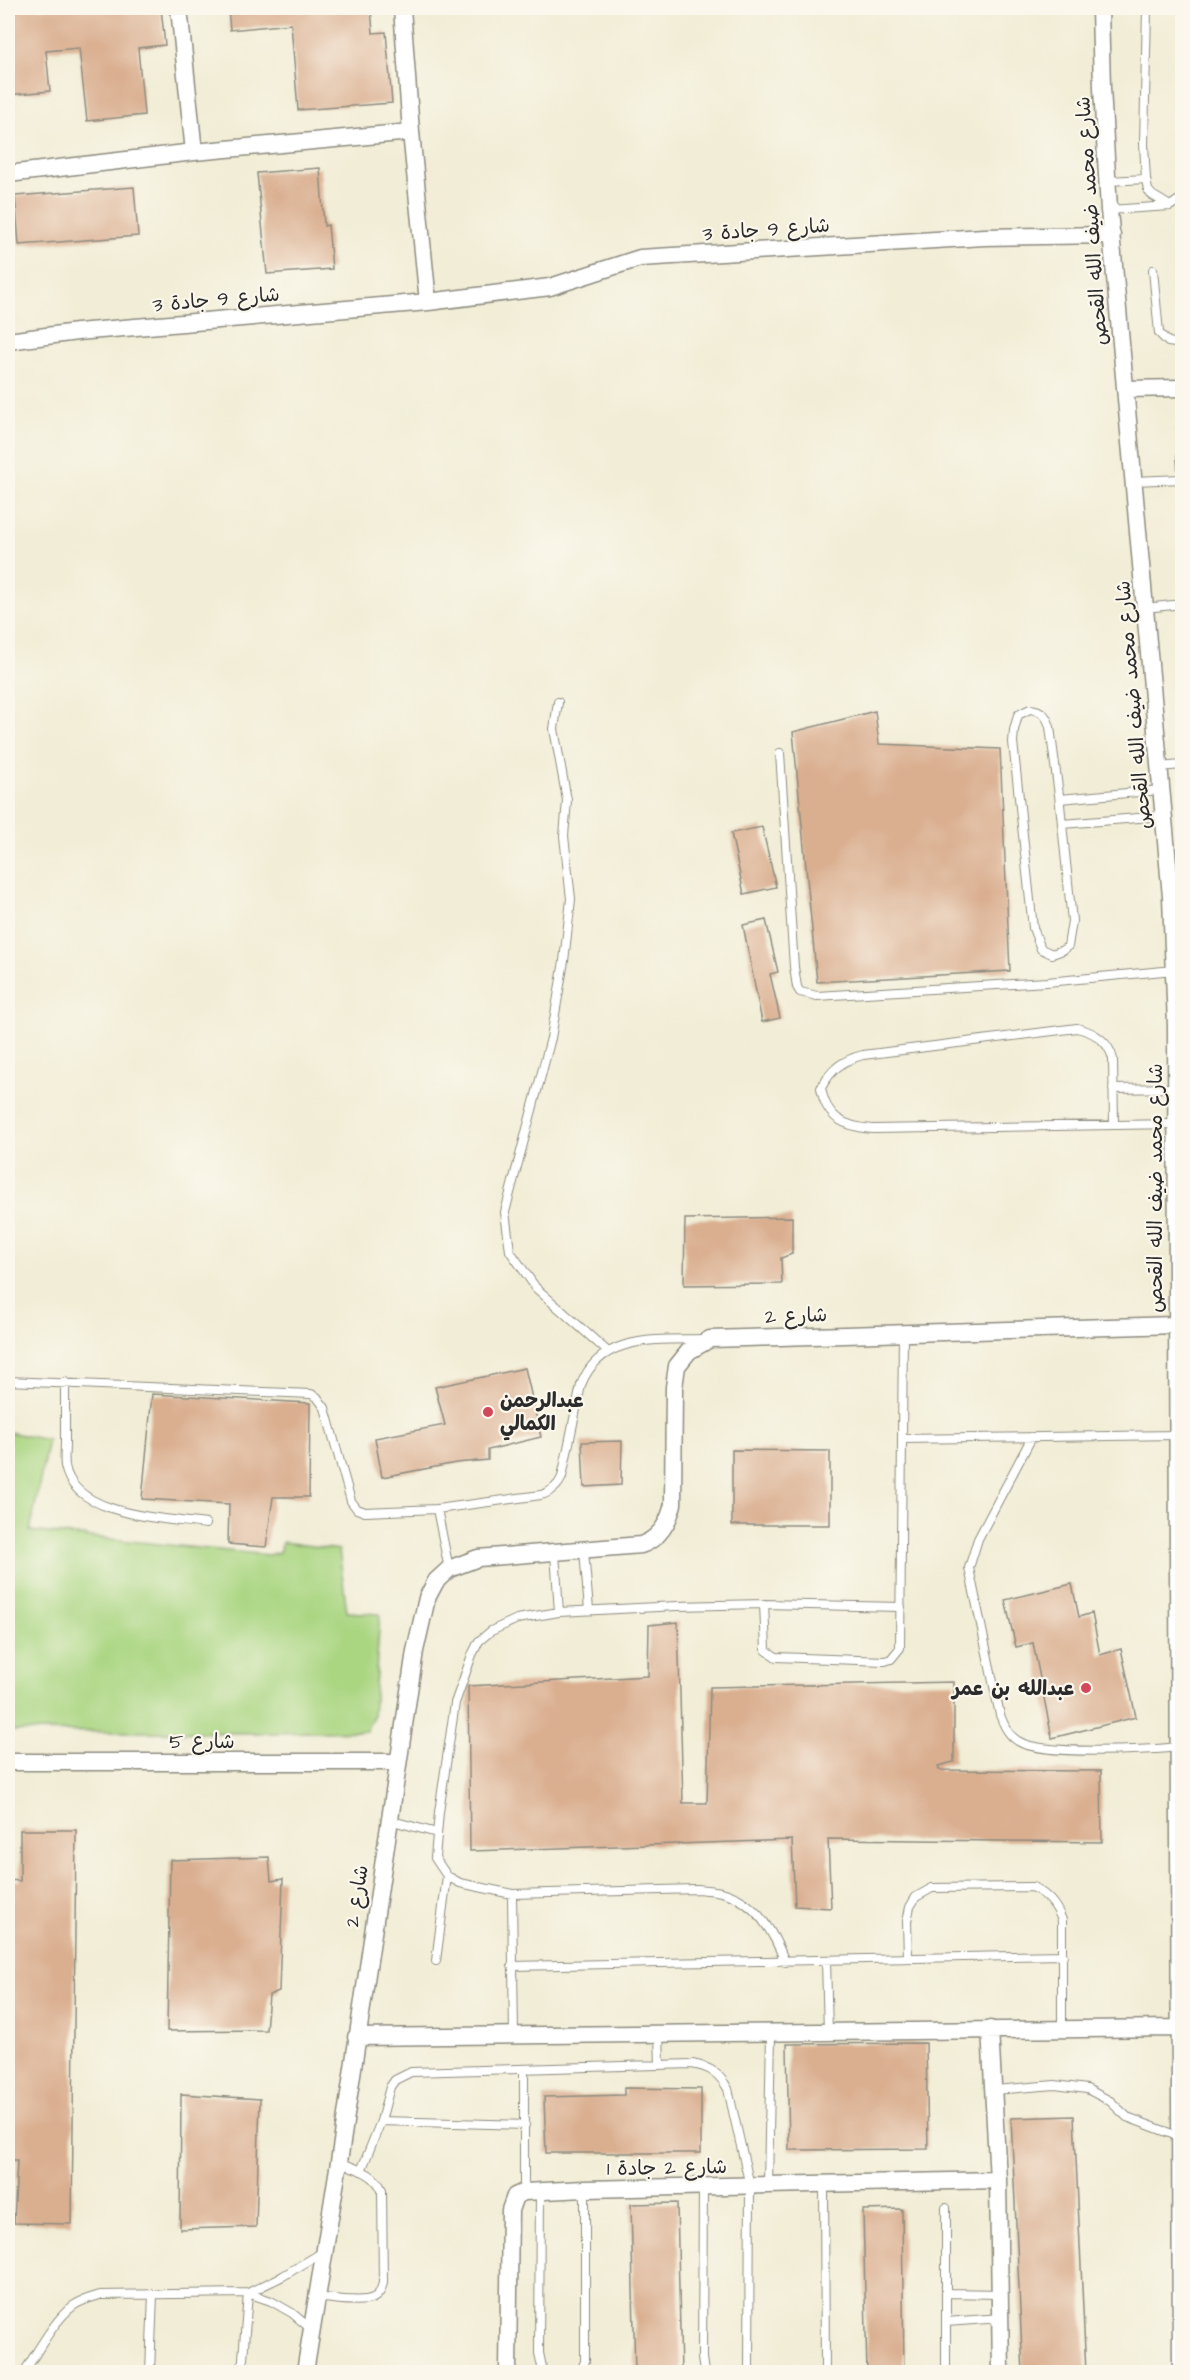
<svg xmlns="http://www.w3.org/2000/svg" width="1190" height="2380" font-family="'Architects Daughter','Playpen Sans Arabic',sans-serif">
  <rect width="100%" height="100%" fill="#fbf7ec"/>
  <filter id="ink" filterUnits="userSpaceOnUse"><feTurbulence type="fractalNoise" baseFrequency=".0167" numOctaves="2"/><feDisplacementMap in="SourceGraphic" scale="12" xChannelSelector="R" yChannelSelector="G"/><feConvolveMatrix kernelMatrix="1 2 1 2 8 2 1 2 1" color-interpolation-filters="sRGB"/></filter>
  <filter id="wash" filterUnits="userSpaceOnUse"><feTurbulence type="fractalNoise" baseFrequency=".008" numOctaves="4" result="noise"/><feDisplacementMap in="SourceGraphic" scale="24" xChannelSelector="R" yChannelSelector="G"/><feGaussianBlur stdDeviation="1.35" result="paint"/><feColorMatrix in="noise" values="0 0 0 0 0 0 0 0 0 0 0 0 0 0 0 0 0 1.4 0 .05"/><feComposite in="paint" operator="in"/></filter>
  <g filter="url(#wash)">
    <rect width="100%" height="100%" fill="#f1edd6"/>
    <path fill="#aad682" stroke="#6a8056" stroke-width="1.5" d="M8 1432 48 1440 30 1531 268 1555 279 1552 283 1542 339 1550 347 1612 380 1614 373 1716 366 1731 266 1733 8 1731Z"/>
    <g id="blocks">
      <path fill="#daaf90" d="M8 8H161L165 45 138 48 144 115 87 121 79 48 46 51 50 91 8 95Z
        M228 8H371L373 33 386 32 392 103 298 110 291 24 230 30Z
        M320 168 324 226 328 225 332 269 267 274 257 173Z
        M134 187 138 236 19 245 15 196Z
        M875 711 879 744 1000 749 1010 971 817 982 793 732Z
        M762 827 776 887 744 894 731 833Z
        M766 920 778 972 770 974 780 1018 762 1022 743 925Z
        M792 1217V1254L781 1258 782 1284 684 1285 685 1219Z
        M525 1368 541 1437 488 1450V1460L456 1463 382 1477 375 1438 445 1425 435 1387Z
        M152 1394 310 1403 309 1497H273L266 1547 228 1544 229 1504 142 1499Z
        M622 1441 621 1485 584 1487 582 1442Z
        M732 1450 830 1451V1525H732Z
        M1072 1584 1079 1617 1092 1613 1100 1655 1121 1649 1136 1717 1052 1738 1033 1643 1016 1647 1005 1600Z
        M678 1622 683 1803H707L710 1687 954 1682V1762L938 1766 939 1770 1101 1771 1102 1842 828 1839 831 1908 795 1906 792 1840 470 1851 468 1686 648 1676 649 1625Z
        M20 1830H76L72 2224 14 2223 17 2160H8V1880L20 1881Z
        M269 1857 271 1881 283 1879 279 1991 269 1995 266 2030 167 2031 170 1860Z
        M926 2043 928 2149 789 2150 787 2044Z
        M624 2088 701 2089V2153H546L544 2097 624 2095Z
        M181 2094 260 2099 256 2227 180 2229Z
        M1074 2116 1086 2373H1023L1011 2118Z
        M677 2203 681 2373H635L631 2204Z
        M902 2209 904 2373H867L863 2210Z"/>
    </g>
  </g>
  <g filter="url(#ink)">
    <use href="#blocks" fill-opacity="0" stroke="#8e8c80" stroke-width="1.5"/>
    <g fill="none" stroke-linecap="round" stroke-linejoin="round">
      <g stroke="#8e8c80" stroke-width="10">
        <path id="service" d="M1147 8 1144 144 1146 179 1148 190 1152 195 1170 206
          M1108 181 1146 179
          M1109 210 1170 206 1182 198
          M1153 270 1159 333 1168 342 1182 344
          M1181 457 1182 471
          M1134 481 1182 479
          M1145 608 1182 604
          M558 702 554 729 567 800 564 836 571 899 564 961 551 1038 505 1212 510 1251 536 1288 607 1351
          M1030 709C1042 710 1047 716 1050 727L1059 795 1072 921 1068 946 1063 950 1052 954 1041 949 1033 928 1013 742 1014 730 1018 715Z
          M780 753 794 967 797 987 800 992 817 996 1047 982 1174 970
          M1159 767 1182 765
          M1060 799 1161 790
          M1062 824 1164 816
          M1113 1089 1175 1088
          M1114 1125 1113 1059C1108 1040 1094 1032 1077 1028L863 1055C843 1060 831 1069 821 1088 826 1118 844 1127 873 1129L1175 1124
          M8 1381 311 1394 317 1397 325 1408 351 1501 357 1509 365 1512 437 1509 541 1495C551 1492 558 1487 562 1477L581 1385C600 1334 658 1340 703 1339
          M65 1382C65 1402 65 1422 65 1443 65 1450 64 1459 65 1466 74 1517 166 1518 206 1524
          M1032 1437 978 1539 969 1568 1000 1715C1004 1725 1008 1735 1018 1741 1040 1756 1150 1750 1179 1747
          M902 1439 1177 1435
          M437 1509 449 1569
          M584 1551 589 1610
          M555 1553 559 1612
          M764 1604 766 1650 776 1657 885 1661 891 1659 900 1648 903 1334
          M389 1820 437 1833
          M512 1894 514 2035
          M908 1958 907 1921 910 1907 916 1897 932 1888 1033 1887C1048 1896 1055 1903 1062 1920V2029
          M826 1960 828 2032
          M436 1961 447 1876
          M785 1962C774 1933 757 1903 725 1893 716 1890 706 1890 697 1889L512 1894 460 1883 447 1876 435 1858 439 1812 455 1703 472 1655 479 1641 491 1631 517 1619 559 1612 677 1606 764 1604 901 1607
          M512 1966 1063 1955
          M659 2034 660 2065
          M994 2090 1055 2085 1087 2089 1110 2101 1127 2117 1180 2137
          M381 2121 525 2125
          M361 2171 381 2121 390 2087 395 2080 411 2072 692 2064C710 2067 719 2073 728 2089L750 2186 749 2367 747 2372
          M768 2185 771 2033
          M824 2185 825 2372
          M703 2188 702 2358 704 2372
          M540 2191 539 2353 543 2372
          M524 2192V2070
          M248 2293 283 2276 323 2252
          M946 2293 1000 2294
          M316 2297C329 2298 362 2304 373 2298 380 2295 381 2289 383 2283L382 2190C374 2172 356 2169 339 2162
          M946 2322 1001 2318
          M18 2372H24C37 2353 54 2320 73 2306 81 2300 90 2298 100 2295L248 2293 271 2301 292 2313 311 2329
          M150 2372 153 2294
          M242 2372 248 2293
          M581 2372 585 2361V2189
          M946 2372V2208"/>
      </g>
      <g stroke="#8e8c80" stroke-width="19">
        <path id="minor" d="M179 8 194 152
          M402 8 411 132 428 302
          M1100 8 1102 88 1109 210 1171 897 1176 1025 1181 2372
          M8 174 194 152 411 132
          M8 341 77 332 428 302 550 287 640 258 984 237 1112 235
          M1125 389 1182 388
          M8 1762H397
          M990 2029 998 2180 1001 2372
          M356 2037 1180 2028
          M305 2372 339 2162 415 1651 427 1598 436 1581 449 1569 478 1558 641 1545C659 1539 669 1522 673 1504L674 1387 677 1366 689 1351 710 1339 1176 1325
          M508 2372 510 2210 515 2196 524 2192 585 2189 998 2180"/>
      </g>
      <use href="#service" stroke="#fff" stroke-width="8"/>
      <use href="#minor" stroke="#fff" stroke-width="16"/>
    </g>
  </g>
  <g fill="#d1495b" stroke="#fbf7ec" stroke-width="2">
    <circle cx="488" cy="1412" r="6"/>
    <circle cx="1086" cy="1688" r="6"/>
  </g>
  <g text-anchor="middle" stroke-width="4.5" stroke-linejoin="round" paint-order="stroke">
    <g font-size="20" fill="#2b2b2b" stroke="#fbf7ec">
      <text transform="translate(1091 221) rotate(-94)" y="7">شارع محمد ضيف الله القحص</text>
      <text transform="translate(766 229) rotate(-4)" y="7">شارع 9 جادة 3</text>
      <text transform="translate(216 299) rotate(-5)" y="7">شارع 9 جادة 3</text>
      <text transform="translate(1133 705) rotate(-95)" y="7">شارع محمد ضيف الله القحص</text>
      <text transform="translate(1155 1188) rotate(-90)" y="7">شارع محمد ضيف الله القحص</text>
      <text transform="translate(796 1315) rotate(-2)" y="7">شارع 2</text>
      <text x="202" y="1748">شارع 5</text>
      <text transform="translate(356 1896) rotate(-81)" y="7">شارع 2</text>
      <text transform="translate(667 2167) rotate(-1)" y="7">شارع 2 جادة 1</text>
    </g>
    <g font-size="20" font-weight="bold" fill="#2b2b2b" stroke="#fbf7ec" text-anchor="start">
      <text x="500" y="1407">عبدالرحمن<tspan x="500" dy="23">الكمالي</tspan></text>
      <text x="1074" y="1695" text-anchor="end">عبدالله بن عمر</text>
    </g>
  </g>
  <rect width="1190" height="2380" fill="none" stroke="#fbf7ec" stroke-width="30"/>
</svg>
